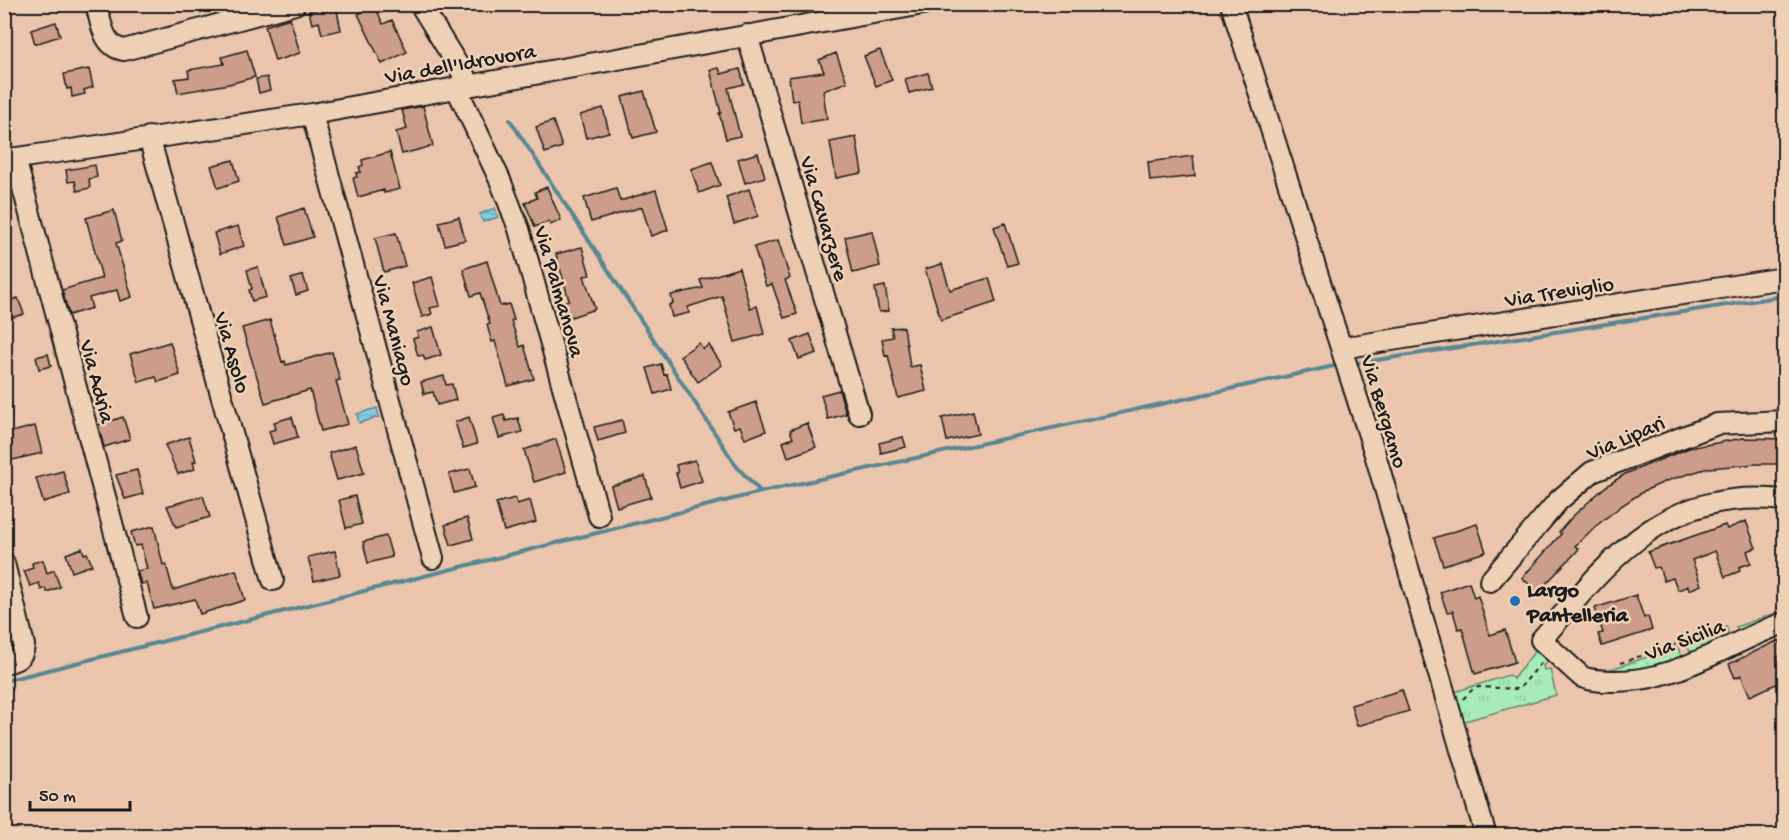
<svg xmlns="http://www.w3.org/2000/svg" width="1789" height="840" font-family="'Gochi Hand',sans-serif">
  <defs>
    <pattern id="grass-dots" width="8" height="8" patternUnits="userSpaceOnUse" patternTransform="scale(1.5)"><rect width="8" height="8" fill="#a7ecb8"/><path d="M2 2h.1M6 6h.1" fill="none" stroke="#8fca9e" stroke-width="1.8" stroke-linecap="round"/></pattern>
    <pattern id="park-tufts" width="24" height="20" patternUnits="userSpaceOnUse" patternTransform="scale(1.5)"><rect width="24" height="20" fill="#a7ecb8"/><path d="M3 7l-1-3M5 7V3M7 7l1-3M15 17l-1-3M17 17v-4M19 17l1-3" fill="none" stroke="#8fca9e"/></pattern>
    <pattern id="water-rules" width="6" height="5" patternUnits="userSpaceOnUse" patternTransform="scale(1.5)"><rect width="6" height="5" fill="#82cde2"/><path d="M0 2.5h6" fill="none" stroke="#70afc1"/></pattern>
  </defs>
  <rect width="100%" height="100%" fill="#eac5ab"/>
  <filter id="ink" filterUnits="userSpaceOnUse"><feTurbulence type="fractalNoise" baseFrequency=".0167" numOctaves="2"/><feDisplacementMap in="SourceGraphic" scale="12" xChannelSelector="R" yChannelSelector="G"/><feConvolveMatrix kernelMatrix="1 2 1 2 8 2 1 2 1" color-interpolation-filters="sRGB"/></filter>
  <g filter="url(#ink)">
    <path fill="url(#grass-dots)" stroke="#62846a" stroke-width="1.5" d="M1778 612V617L1740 634 1736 627Z
      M1727 629 1730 638 1692 656 1686 643Z
      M1678 647 1682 660 1641 676 1600 677 1569 660 1574 656 1592 671 1599 673Z"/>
    <path fill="url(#park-tufts)" stroke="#62846a" stroke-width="1.5" d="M1538 647 1549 657 1543 666 1544 670 1550 669 1556 695 1458 723 1451 693 1509 675 1513 679Z"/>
    <path fill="url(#water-rules)" stroke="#598693" stroke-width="1.5" d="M495 208 498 217 483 222 480 214Z
      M377 408 379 417 359 423 357 414Z"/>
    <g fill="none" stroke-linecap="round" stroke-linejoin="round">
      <path stroke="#598693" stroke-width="4" d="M510 120 737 467 760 491
        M1358 363 1784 296
        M4 681 761 492 1334 366"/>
    </g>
    <path fill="#cd9d8b" stroke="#1c1c1c" stroke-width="1.5" d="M336 6 341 30 322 34 319 22 312 24 309 11Z
      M375 6 383 24 392 20 407 52 382 64 358 14Z
      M290 18 300 53 275 61 265 26Z
      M56 22 60 36 35 44 31 30Z
      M247 50 255 77 229 84 178 93 175 79 189 77 188 70 224 64 222 57Z
      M880 50 892 80 876 86 864 56Z
      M836 53 847 82 823 91 827 119 801 123 798 100 792 101 789 77 824 72 819 60Z
      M719 68 721 74 740 69 744 84 728 88 740 136 726 139 719 113H721L710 70Z
      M89 69 93 87 84 90 85 94 72 97 71 88 67 89 64 74Z
      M928 73 932 87 909 93 905 79Z
      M267 77 270 90 259 93 256 79Z
      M644 91 656 132 633 138 622 97Z
      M423 106 433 146 402 154 396 132 407 129 402 110Z
      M603 108 609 132 586 138 580 115Z
      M553 121 562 147 545 153 536 127Z
      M856 137 862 173 836 178 830 142Z
      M390 152 400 189 384 193V190L358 197 353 178 357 177 356 173 361 172 359 167 363 165 362 160Z
      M758 153 765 177 745 183 738 159Z
      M1193 156 1195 176 1150 181 1148 162Z
      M233 160 239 181 218 188 211 166Z
      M712 162 720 185 699 193 691 169Z
      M95 165 97 177 89 179 90 188 77 191 75 181 68 182 66 170Z
      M547 187 561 220 550 225 549 221 535 227 525 203 537 198 535 192Z
      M616 188 620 201 656 190 668 230 651 236 642 207 591 222 584 198Z
      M749 189 758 216 734 224 726 197Z
      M304 208 313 237 287 245 278 217Z
      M114 210 122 241 116 243 132 297 120 301 117 290 89 298 92 308 69 315 62 290 102 278 86 218Z
      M459 217 465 240 445 245 439 222Z
      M1005 223 1018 263 1007 266 994 227Z
      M238 226 244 246 220 254 214 233Z
      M872 231 880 266 853 273 845 237Z
      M396 233 405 266 384 272 375 238Z
      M778 240 790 278 785 280 797 314 784 318 772 284 766 286 754 247Z
      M582 247 590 275 584 276 595 309 568 318 563 302 569 300 556 254Z
      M487 261 500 306 509 304 514 320 511 321 520 347 524 345 534 379 508 386 495 341 492 342 487 325 490 324 480 293 471 296 463 269Z
      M942 264 950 290 989 278 996 302 941 320 925 269Z
      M258 267 266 297 252 301 249 290 252 289 247 270Z
      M739 268 750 308 757 306 764 334 735 342 722 296 688 307 689 313 672 317 669 305 673 303 671 295 703 288 700 280Z
      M303 275 308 291 296 295 291 279Z
      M432 277 440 306 430 308 432 314 422 317 412 283Z
      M885 286 889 311 879 312 875 288Z
      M18 298 24 314 4 320V302Z
      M270 320 282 362 285 361 286 365 332 352 340 380 336 381 348 424 321 431 310 390 265 403 242 328Z
      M433 327 441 355 425 360 423 355 418 356 413 339 418 337 417 332Z
      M904 327 910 367 920 365 926 391 898 398 888 355 885 356 882 339 893 337 891 328Z
      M810 334 817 353 799 359 792 341Z
      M170 342 180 375 158 382 156 377 139 382 130 354Z
      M699 343 703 349 709 345 722 365 698 382 680 356Z
      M48 354 51 366 39 369 36 357Z
      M661 364 664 375 667 374 671 389 655 394 647 368Z
      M444 376 446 385 452 384 456 400 437 405 433 392 424 394 421 382Z
      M839 390 846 414 828 419 821 395Z
      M756 402 766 431 745 439 740 426 734 428 728 412Z
      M973 411 978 434 947 441 942 418Z
      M504 415 506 421 518 418 522 432 499 438 493 418Z
      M123 417 130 439 104 447 98 425Z
      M292 417 298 437 273 444 269 431 276 429 274 422Z
      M469 417 477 444 463 448 455 422Z
      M622 420 625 433 598 441 594 427Z
      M807 423 816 447 788 457 783 442 793 438 790 430Z
      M35 426 42 453 4 462V434Z
      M189 437 196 461 193 462 195 469 178 474 165 445Z
      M903 437 906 447 881 453 879 443Z
      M1743 438 1785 439V464H1756L1708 468 1669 480 1644 491 1621 506 1596 526 1575 546 1579 549 1538 592 1522 578 1561 534 1559 532 1572 517 1605 487 1625 474 1689 448Z
      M556 439 566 472 534 482 524 450Z
      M356 445 364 473 337 480 329 453Z
      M695 460 702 481 680 488 676 473H678L676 465Z
      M470 469 475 487 454 493 449 474Z
      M137 470 143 494 125 499 116 475Z
      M63 471 70 494 43 502 36 478Z
      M645 476 651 497 617 507 611 486Z
      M203 496 210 517 176 527 167 506Z
      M355 496 362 524 346 528 339 500Z
      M515 498 517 504 530 500 536 522 504 531 496 503Z
      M467 518 473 539 451 545 445 525Z
      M1746 521 1756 548 1747 551 1751 563 1739 567 1740 571 1725 577 1715 551 1692 560 1701 585 1689 590 1688 586 1678 590 1673 578 1664 581 1659 567 1654 568 1648 552 1725 525 1727 529Z
      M1477 524 1486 552 1443 565 1434 538Z
      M154 526 163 565 166 564 173 590 236 570 245 600 200 614 195 599 154 609 147 583 141 584 137 571 147 569 141 545 135 546 131 532Z
      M386 536 392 557 368 563 363 542Z
      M82 548 84 554 87 553 92 565 72 572 66 554Z
      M335 551 340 575 314 581 308 557Z
      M43 560 47 573 54 570 60 587 47 592 45 588 41 590 39 583 30 586 24 571 33 568 32 563Z
      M1469 582 1474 598 1478 596 1490 635 1505 630 1515 662 1475 674 1462 628 1458 629 1453 611 1447 612 1440 592Z
      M1636 595 1644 618 1648 616 1652 630 1602 646 1598 634 1603 633 1595 608Z
      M1779 640 1785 654 1777 657 1785 673V680L1750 696 1741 675 1735 678 1729 664Z
      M1402 690 1409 711 1357 726 1351 705Z"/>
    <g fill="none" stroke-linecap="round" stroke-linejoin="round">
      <g stroke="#1c1c1c" stroke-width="24">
        <path id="minor" d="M96 4C101 22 103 47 124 50L295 4
          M420 4 470 85
          M1231 4 1375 454 1486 836
          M747 35 859 414
          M456 87 500 180 519 229 599 516
          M312 114 433 558
          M149 137 273 580
          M15 158 137 617
          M4 160 312 114 923 4
          M1341 348 1784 278
          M1784 500C1663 487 1611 559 1541 640L1582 677C1592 681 1603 681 1614 681 1677 682 1727 643 1784 623
          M4 563 24 645C23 658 16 661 4 663
          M1490 581 1558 501 1592 472 1717 424 1784 421"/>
      </g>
      <path stroke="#1c1c1c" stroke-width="2" stroke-dasharray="4.5 4.5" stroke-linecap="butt" d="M1620 663 1731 626
        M1463 699 1473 689 1479 687 1519 689 1542 662"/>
      <use href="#minor" stroke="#eed0b4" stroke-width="20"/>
    </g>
  </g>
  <circle fill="#1f6fb2" stroke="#eed0b4" stroke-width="2" cx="1515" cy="601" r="6"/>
  <g text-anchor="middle" stroke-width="5" stroke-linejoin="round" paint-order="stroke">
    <g font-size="22" fill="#1c1c1c" stroke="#eed0b4">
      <text transform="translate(460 62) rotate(-10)" y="8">Via dell'Idrovora</text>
      <text transform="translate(826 218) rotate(74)" y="8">Via Cavarzere</text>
      <text transform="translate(1559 290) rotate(-9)" y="8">Via Treviglio</text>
      <text transform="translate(561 291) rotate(74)" y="8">Via Palmanova</text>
      <text transform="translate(396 330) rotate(75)" y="8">Via Maniago</text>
      <text transform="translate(234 352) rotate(74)" y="8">Via Asolo</text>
      <text transform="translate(99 381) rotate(75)" y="8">Via Adria</text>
      <text transform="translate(1386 411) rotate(73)" y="8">Via Bergamo</text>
      <text transform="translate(1625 436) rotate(-23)" y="8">Via Lipari</text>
      <text transform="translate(1684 638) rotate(-21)" y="8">Via Sicilia</text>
    </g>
    <g font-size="22" font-weight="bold" fill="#1c1c1c" stroke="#eed0b4" text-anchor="start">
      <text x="1527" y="596">Largo<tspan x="1527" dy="25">Pantelleria</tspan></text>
    </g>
  </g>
  <rect width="1789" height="840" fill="none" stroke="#eed0b4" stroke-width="24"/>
  <rect x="12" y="12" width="1765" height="816" fill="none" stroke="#1c1c1c" stroke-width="2" filter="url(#ink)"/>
  <path d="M30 801v9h100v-9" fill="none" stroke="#1c1c1c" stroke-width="3"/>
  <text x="39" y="801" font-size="18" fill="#1c1c1c" stroke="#eed0b4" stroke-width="4.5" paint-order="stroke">50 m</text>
</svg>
